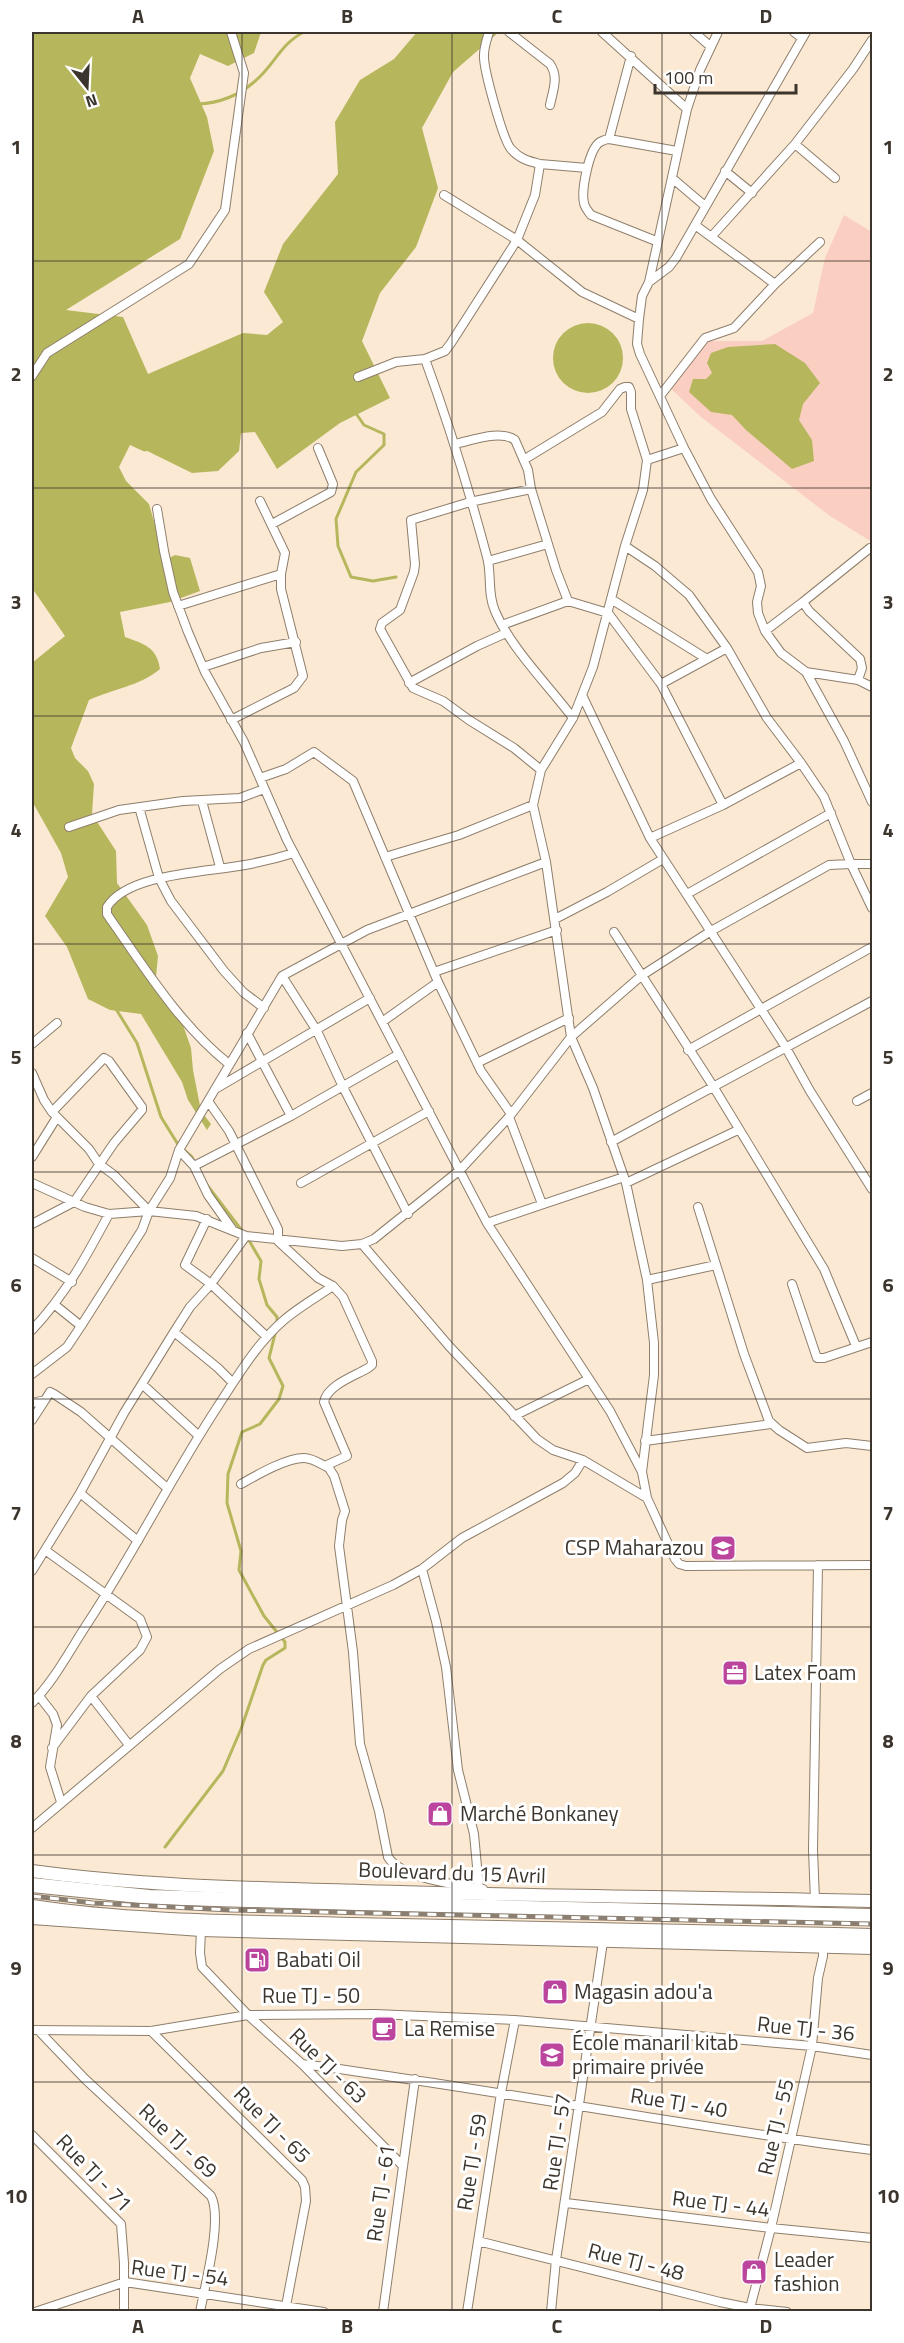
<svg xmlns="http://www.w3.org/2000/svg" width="904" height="2343" font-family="'Titillium Web',sans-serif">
  <rect width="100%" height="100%" fill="#fbe9d3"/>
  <path fill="#fbcec2" d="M844 215 872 232V542L830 516 701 417 669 387 704 341H762L813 313 825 258Z"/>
  <path fill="#b6b75c" d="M32 32H261L254 53 228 66 200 54 190 78 207 117 214 151 180 239 66 310 123 317 148 374 243 333 267 335 283 322 264 292 283 244 338 174 335 122 360 80 394 59 417 32H499L453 72 422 128 438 188 416 247 380 293 362 341 390 398 340 423 277 469 255 432 241 433 239 451 218 471 192 473 131 443 119 467 126 481 149 504 165 560 175 555 190 558 200 591 170 602 120 612 125 637C144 644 157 647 160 669 140 686 113 689 89 700L71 748 75 758 88 771 94 784 92 814 116 851 117 883 147 925 158 956 156 977 183 1025 191 1048 193 1070 201 1111 211 1124 207 1130 188 1100 182 1082 141 1014 110 1010 88 999 67 947 45 916 68 877 61 853 32 801V663L65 636 32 588Z
    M553 358a35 35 0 1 1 70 0a35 35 0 1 1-70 0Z
    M775 344 805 363 820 383 803 404 799 420 812 440 814 461 792 469 746 430 732 415 711 412 689 392 693 379H706L712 373 707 363 711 353 728 347Z"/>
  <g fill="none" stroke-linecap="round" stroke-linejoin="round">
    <path stroke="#b6b75c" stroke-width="3" d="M198 104C220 103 238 96 254 82 274 66 280 44 304 32
      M355 412 364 425 384 434V445L356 472 336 519 338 546 351 577 373 581 396 577
      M127 442 144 450 149 449
      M116 1009 137 1043 161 1117 179 1146
      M184 1150 192 1157 195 1163
      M207 1185 243 1232
      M247 1237 261 1261 259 1279 267 1305 277 1317V1324
      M165 1847 223 1771 241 1729 263 1665 266 1660 285 1648V1642L264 1616 239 1570 241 1551 227 1503 228 1474 242 1432 260 1424 279 1399 283 1386 269 1358 276 1330"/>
    <g stroke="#8e7e6b" stroke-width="10">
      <path id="street" d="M489 32C487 39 484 47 484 55 483 68 503 140 511 149 520 159 528 161 540 164L535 195 517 240 451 343 445 351 425 359C449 424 469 490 487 557 492 574 487 593 495 611 510 647 549 686 573 718
        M509 32 550 64C559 77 553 90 550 105
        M602 32 687 109
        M694 32 710 46
        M718 32 700 70 687 109 649 282 642 296 639 319 637 344 640 354 684 448 711 499 758 572 761 586 757 602 758 613 765 631 781 653 806 672 844 741 872 802
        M794 32 802 38
        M609 139 631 56
        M795 144 835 178
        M540 164 587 168
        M725 171 752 193
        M672 178 705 206
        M444 195 517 240 582 292 639 319
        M695 225 775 284
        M712 236 795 144 853 69 872 40
        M656 241 591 215C588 211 585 208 584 203 581 190 589 149 600 142 602 141 607 139 609 139L677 151
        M649 282 669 267 676 258 806 32
        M32 376 47 353 189 264 225 210 244 73 231 32
        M358 377 396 362 425 359
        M660 396 705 338 734 328 775 284 820 242
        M454 444C471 441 500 429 515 440L528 470 531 489 556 570 568 601 608 613 661 684 723 805
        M525 459 602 412 620 389 625 387H629L631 392V409L647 460 643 490 625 546 593 667 573 718 541 770 533 805 546 862 571 1037 593 1088 626 1183 647 1280 654 1343V1375L642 1472
        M647 460 684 448
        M531 489 470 502 411 520 415 564 414 572 400 610 382 623 380 629 413 688 443 701 469 720 514 748 541 770
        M157 509 164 551 173 592 188 632 205 672 244 742 287 840 487 1223 610 1411 642 1472 647 1498 675 1559 679 1564 686 1566 872 1565
        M272 524 331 492 333 484 318 448
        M625 546 655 566 689 595 727 648 767 718 801 763 723 805 650 838
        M488 561 548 544
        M611 599 707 659
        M178 606 281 574
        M502 625 568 601
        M765 631 803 602
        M203 667 261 648 296 642
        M806 672 858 680 872 687
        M858 680 862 668 860 659 809 611 803 602 870 548
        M409 683 477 646 506 633
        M661 684 727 648
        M582 695 650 838 785 1046 810 1091 872 1189
        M231 720 294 688 303 676 281 589V574L285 553 260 501
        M260 778 286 769 314 752 353 781 438 982 481 1071 511 1114
        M202 801 220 867
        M139 807 159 878 171 901 224 971 243 992 264 1008
        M69 827 119 810 183 801 240 798 264 789
        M385 857 459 835 533 805
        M872 864H851L872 908
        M687 894 831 813
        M555 919 607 892 663 859
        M614 932 713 1086 824 1269 856 1346
        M434 972 557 930
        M282 976 317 1031 343 1087 408 1214
        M382 1022 438 982
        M247 1033 291 1116
        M32 1044 57 1023
        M688 1050 872 947
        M477 1063 569 1018
        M229 1064C181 1026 146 970 111 920L107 914V907C128 873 209 872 245 865 261 862 278 858 294 853
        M32 1073 44 1100 52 1112 89 1149 99 1164 114 1175 149 1211 142 1230 81 1326 55 1305
        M217 1088 370 998
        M208 1101 229 1131 278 1229V1241L318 1278 333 1286 343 1297 372 1361V1365L368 1368C355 1376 327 1385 324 1402L347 1456 327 1465 334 1476 345 1511 342 1520 339 1546 353 1652 360 1744 379 1811 388 1857C402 1879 459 1885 483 1889
        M857 1101 872 1093
        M509 1117 542 1204
        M611 1142 872 1001
        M32 1157 57 1117
        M194 1166 291 1116 399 1054
        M32 1183 85 1207 109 1214 149 1211 196 1216 246 1236 342 1246 362 1244 374 1239 460 1170 509 1117 571 1037 641 976 711 931 829 865 851 864 824 797 801 763
        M301 1183 429 1111
        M626 1183 738 1130
        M698 1207 744 1354 769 1421 779 1430 807 1448 846 1443 872 1446
        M149 1211 170 1178 179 1150
        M207 1219 185 1265 211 1284 267 1337
        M487 1223 624 1177
        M32 1224 74 1202 114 1143 142 1110V1107L109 1061 104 1058 52 1112
        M232 1229 208 1195 194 1166 179 1150 282 976 367 930 546 862
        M362 1244 449 1346 537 1439 553 1450 583 1460 647 1498
        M32 1258 72 1282
        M647 1280 716 1265
        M792 1284 817 1358H824L872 1342
        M32 1330C66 1294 86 1257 109 1214
        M174 1332 218 1368 233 1383
        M32 1374 67 1347 81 1326
        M142 1384 199 1436
        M32 1403 45 1400 50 1392 54 1394 81 1412 167 1488
        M514 1416 589 1379
        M32 1420 45 1400
        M645 1441 771 1424
        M241 1484C257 1475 286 1458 304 1458 312 1458 321 1464 327 1467
        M80 1493 138 1541
        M45 1550 140 1619 147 1637 140 1650 91 1696 52 1748
        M422 1569 436 1621 446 1667 458 1770 474 1834 479 1888
        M32 1571 80 1493 124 1413 174 1332 190 1307 211 1284 246 1236
        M39 1696 53 1714 57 1725 50 1767 61 1802
        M91 1696 129 1745
        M32 1703C55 1680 71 1648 89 1621 135 1551 172 1476 218 1406 237 1377 257 1343 284 1320 299 1307 317 1297 333 1286
        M32 1828 220 1669 249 1649 393 1585 422 1569 462 1538 563 1483 575 1473 583 1460
        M815 1900 813 1850 818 1565
        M201 1930 200 1953 202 1967 248 2015 302 2064 403 2166
        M32 2030 151 2031 248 2015 375 2014 515 2020 812 2046 872 2055
        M38 2030 85 2079 211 2196C223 2219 205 2285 200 2312
        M151 2031 302 2180 305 2187 306 2201 286 2306
        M302 2064C493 2089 682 2126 872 2150
        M32 2135 121 2224 124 2263V2312
        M566 2203 771 2228 872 2238
        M478 2241 720 2302 750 2308 787 2312
        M35 2312 125 2282 324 2312
        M383 2312 415 2079
        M467 2312 501 2093 515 2020
        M551 2312 556 2260 603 1942
        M749 2312 771 2228 812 2046 818 1978 823 1956V1947"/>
    </g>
    <g stroke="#8e7e6b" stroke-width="14">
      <path id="primary" d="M32 1871C141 1886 251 1888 361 1891 532 1896 702 1897 872 1901
        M32 1918 201 1930 872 1948"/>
    </g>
    <g stroke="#8e7e6b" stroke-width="16">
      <path id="highway" d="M32 1885 149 1897 523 1908 872 1916
        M32 1907C137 1923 246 1922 352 1925 526 1929 699 1931 872 1936"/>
    </g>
    <use href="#street" stroke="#fff" stroke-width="8"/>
    <use href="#primary" stroke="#fff" stroke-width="12"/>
    <use href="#highway" stroke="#fff" stroke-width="14"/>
    <g stroke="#8b7f72" stroke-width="5">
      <path id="rail" d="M32 1896 93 1903 230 1910 872 1924"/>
    </g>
    <use href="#rail" stroke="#fff" stroke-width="3" stroke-dasharray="9" stroke-linecap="butt"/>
  </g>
  <path fill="none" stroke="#3c352d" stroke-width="1.5" stroke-opacity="0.55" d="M242 32V2312M452 32V2312M662 32V2312M32 261H872M32 488H872M32 716H872M32 944H872M32 1172H872M32 1399H872M32 1627H872M32 1855H872M32 2082H872"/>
  <defs>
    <g id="school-square" transform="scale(1.35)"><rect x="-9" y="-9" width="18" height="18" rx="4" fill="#bb459c" stroke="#fff"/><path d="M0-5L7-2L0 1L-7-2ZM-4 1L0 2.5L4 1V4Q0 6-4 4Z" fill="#fff"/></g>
    <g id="office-square" transform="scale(1.35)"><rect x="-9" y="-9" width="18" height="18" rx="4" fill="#bb459c" stroke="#fff"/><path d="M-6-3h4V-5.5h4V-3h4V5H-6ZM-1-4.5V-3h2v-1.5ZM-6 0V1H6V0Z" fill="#fff"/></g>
    <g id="shop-square" transform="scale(1.35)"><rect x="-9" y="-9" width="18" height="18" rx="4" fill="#bb459c" stroke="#fff"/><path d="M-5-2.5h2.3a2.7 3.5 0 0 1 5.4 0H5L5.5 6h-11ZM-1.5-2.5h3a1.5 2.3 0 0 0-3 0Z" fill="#fff"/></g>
    <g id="fuel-square" transform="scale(1.35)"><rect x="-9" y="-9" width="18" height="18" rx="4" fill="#bb459c" stroke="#fff"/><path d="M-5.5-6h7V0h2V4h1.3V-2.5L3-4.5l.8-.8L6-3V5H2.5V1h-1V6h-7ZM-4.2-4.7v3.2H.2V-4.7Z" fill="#fff"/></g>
    <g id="cafe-square" transform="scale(1.35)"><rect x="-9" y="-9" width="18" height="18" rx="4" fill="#bb459c" stroke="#fff"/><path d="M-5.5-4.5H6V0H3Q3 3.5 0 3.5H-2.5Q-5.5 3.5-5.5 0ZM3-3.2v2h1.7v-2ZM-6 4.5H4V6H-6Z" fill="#fff"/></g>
  </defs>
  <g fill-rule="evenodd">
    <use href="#school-square" x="723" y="1548"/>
    <use href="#office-square" x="735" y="1673"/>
    <use href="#shop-square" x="440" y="1814"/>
    <use href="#fuel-square" x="257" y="1960"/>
    <use href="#shop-square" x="555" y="1992"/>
    <use href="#cafe-square" x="384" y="2029"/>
    <use href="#school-square" x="552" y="2055"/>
    <use href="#shop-square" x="754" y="2272"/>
  </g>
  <g text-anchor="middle" stroke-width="6" stroke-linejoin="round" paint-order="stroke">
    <g font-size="21" fill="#3c352d" stroke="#fff" text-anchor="start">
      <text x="704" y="1555" text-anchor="end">CSP Maharazou</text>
      <text x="754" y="1680">Latex Foam</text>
      <text x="460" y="1821">Marché Bonkaney</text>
      <text x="276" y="1967">Babati Oil</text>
      <text x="574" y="1999">Magasin adou'a</text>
      <text x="404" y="2036">La Remise</text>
      <text x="572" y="2050">École manaril kitab<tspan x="572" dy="24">primaire privée</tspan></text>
      <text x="774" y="2267">Leader<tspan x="774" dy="24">fashion</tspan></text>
    </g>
    <g font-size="21" fill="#3c352d" stroke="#fff">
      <text transform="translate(452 1873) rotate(2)" y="7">Boulevard du 15 Avril</text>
      <text x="311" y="2003">Rue TJ - 50</text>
      <text transform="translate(806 2029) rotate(6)" y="7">Rue TJ - 36</text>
      <text transform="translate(328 2066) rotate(44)" y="7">Rue TJ - 63</text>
      <text transform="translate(679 2103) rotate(9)" y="7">Rue TJ - 40</text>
      <text transform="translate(272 2125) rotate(45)" y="7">Rue TJ - 65</text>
      <text transform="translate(776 2127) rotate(-77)" y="7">Rue TJ - 55</text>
      <text transform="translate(178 2141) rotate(43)" y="7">Rue TJ - 69</text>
      <text transform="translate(557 2142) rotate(-82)" y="7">Rue TJ - 57</text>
      <text transform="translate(472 2162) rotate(-81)" y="7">Rue TJ - 59</text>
      <text transform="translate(94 2173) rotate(46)" y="7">Rue TJ - 71</text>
      <text transform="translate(381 2193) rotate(-82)" y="7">Rue TJ - 61</text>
      <text transform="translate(721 2204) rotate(7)" y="7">Rue TJ - 44</text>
      <text transform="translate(636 2262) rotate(14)" y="7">Rue TJ - 48</text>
      <text transform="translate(180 2273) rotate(7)" y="7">Rue TJ - 54</text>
    </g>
  </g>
  <rect width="904" height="2343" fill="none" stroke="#ffffff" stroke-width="66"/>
  <g transform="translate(87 87) rotate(162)" stroke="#ffffff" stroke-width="4.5" paint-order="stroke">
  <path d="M0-4.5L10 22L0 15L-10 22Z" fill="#3c352d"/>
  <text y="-9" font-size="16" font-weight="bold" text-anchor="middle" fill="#3c352d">N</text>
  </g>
  <path d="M655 84v9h141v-9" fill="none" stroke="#3c352d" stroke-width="3"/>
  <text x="664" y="84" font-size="18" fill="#3c352d" stroke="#ffffff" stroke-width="4.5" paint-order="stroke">100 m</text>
  <rect x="33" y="33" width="838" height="2277" fill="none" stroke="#3c352d" stroke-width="2"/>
  <g font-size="20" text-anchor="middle" font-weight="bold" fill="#3c352d">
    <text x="138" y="23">A</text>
    <text x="347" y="23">B</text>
    <text x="557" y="23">C</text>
    <text x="766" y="23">D</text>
    <text x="16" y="154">1</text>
    <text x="888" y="154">1</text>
    <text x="16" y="381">2</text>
    <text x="888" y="381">2</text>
    <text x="16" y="609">3</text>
    <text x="888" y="609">3</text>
    <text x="16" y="837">4</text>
    <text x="888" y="837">4</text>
    <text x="16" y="1064">5</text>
    <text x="888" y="1064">5</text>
    <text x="16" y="1292">6</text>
    <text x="888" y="1292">6</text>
    <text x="16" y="1520">7</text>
    <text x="888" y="1520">7</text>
    <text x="16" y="1748">8</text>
    <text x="888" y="1748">8</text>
    <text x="16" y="1975">9</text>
    <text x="888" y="1975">9</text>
    <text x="16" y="2203">10</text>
    <text x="888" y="2203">10</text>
    <text x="138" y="2333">A</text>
    <text x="347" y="2333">B</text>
    <text x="557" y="2333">C</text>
    <text x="766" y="2333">D</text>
  </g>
</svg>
